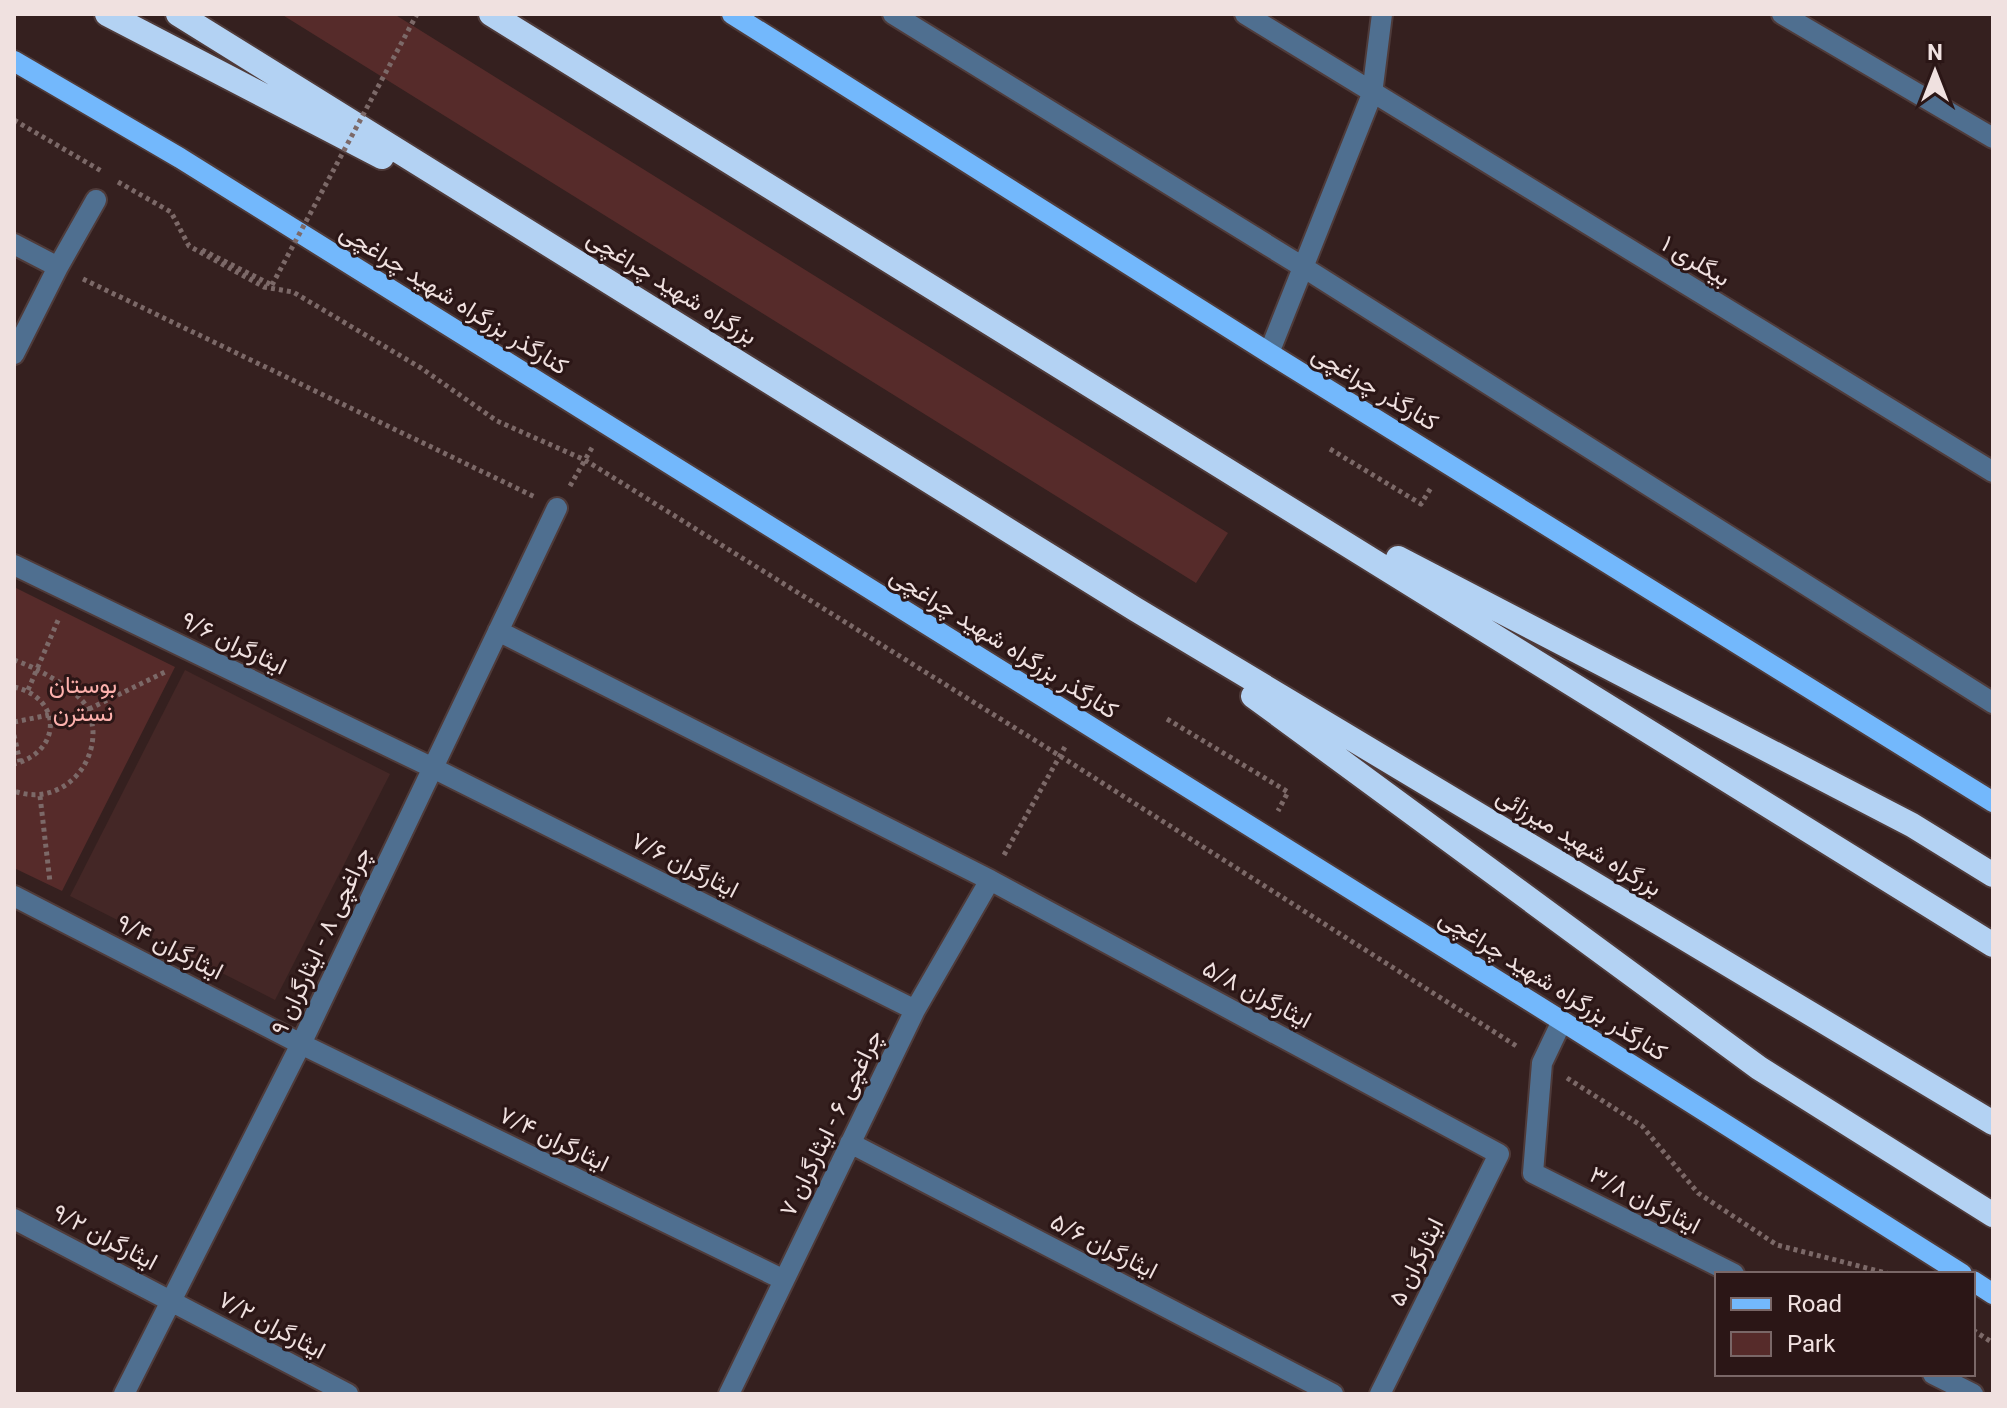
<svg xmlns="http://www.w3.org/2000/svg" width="2007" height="1408" font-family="Roboto,Vazirmatn,sans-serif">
  <rect width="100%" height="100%" fill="#35201f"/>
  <path fill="#442726" d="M185 670 390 774 275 1000 70 896Z"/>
  <path fill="#562b2a" d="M281 14H394L1228 533 1196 583Z
    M14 587 175 667 62 891 14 868Z"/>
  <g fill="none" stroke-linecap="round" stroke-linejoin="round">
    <g stroke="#4f3b3a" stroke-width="24">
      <path id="minor" d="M893 14 1303 267 1993 703
        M1245 14 1993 472
        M1782 14 1993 138
        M14 244 58 267
        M1269 353 1372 94 1382 14
        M14 354 58 267 96 200
        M14 565 431 767 915 1010
        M498 631 990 880 1499 1154 1380 1394
        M14 896 301 1044 784 1280
        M1562 1021 1542 1063 1533 1173 1734 1274
        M850 1143 1333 1394
        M14 1219 348 1394
        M1933 1374 1973 1394
        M124 1394 301 1044 557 508
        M729 1394 915 1010 990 880"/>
    </g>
    <g stroke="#4f3b3a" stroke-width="24">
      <path id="major" d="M732 14 1269 353 1993 802
        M14 61 180 158 1562 1021 1962 1274
        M1973 1281 1993 1294"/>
    </g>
    <g stroke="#4f3b3a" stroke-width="28">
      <path id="highway" d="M107 14 382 157
        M178 14 1135 609 1993 1123
        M491 14 1993 945
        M1398 558 1912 825 1993 875
        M1253 696 1759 1068 1993 1215"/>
    </g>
    <path stroke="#7c6968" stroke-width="5" stroke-dasharray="4 4" stroke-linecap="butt" d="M14 120 103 172
      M118 182 171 212 189 246 264 287 293 292 421 368 497 421 585 460 1060 756 1518 1047
      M202 250 272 285
      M83 279 535 497
      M1330 449 1421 504 1432 486
      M570 486 593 446
      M14 660C35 667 75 688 87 707 91 713 92 723 93 731 94 773 55 806 14 791
      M14 687C63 698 62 752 14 764
      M28 690 59 618
      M89 709 167 671
      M1167 719 1288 792 1278 811
      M14 722 49 715
      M14 735 20 762
      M40 796 50 882
      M1004 855 1066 745
      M1567 1078 1642 1126 1698 1193 1777 1245 1890 1274
      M1973 1330 1993 1343"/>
    <use href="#minor" stroke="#4f6f90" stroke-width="20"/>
    <use href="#major" stroke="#73b8fc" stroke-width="20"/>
    <use href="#highway" stroke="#b3d2f3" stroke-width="24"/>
    <path stroke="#7c6968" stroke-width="5" stroke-dasharray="4 4" stroke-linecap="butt" d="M272 285 417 14"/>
  </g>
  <g text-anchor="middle" stroke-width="6" stroke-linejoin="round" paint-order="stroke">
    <g font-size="24" fill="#f0e1e0" stroke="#2b1616">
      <text transform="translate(1696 261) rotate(31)" y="8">بیگلری ۱</text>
      <text transform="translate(672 287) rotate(32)" y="8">بزرگراه شهید چراغچی</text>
      <text transform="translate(454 299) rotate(32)" y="8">کنارگذر بزرگراه شهید چراغچی</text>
      <text transform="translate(1375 388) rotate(31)" y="8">کنارگذر چراغچی</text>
      <text transform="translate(234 643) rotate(26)" y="8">ایثارگران ۹/۶</text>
      <text transform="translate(1004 643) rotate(32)" y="8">کنارگذر بزرگراه شهید چراغچی</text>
      <text transform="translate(1579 842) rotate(31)" y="8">بزرگراه شهید میرزائی</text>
      <text transform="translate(685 865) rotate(27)" y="8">ایثارگران ۷/۶</text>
      <text transform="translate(321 941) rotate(-65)" y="8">چراغچی ۸ - ایثارگران ۹</text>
      <text transform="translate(170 947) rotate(27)" y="8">ایثارگران ۹/۴</text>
      <text transform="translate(1553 985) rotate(32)" y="8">کنارگذر بزرگراه شهید چراغچی</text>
      <text transform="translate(1257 994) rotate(28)" y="8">ایثارگران ۵/۸</text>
      <text transform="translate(831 1123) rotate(-64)" y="8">چراغچی ۶ - ایثارگران ۷</text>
      <text transform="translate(554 1139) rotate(26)" y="8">ایثارگران ۷/۴</text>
      <text transform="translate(1645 1200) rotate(27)" y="8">ایثارگران ۳/۸</text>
      <text transform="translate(105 1237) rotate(28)" y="8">ایثارگران ۹/۲</text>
      <text transform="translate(1104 1246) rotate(27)" y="8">ایثارگران ۵/۶</text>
      <text transform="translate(1416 1262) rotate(-64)" y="8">ایثارگران ۵</text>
      <text transform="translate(272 1325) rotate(28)" y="8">ایثارگران ۷/۲</text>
    </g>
    <g font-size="24" fill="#fdb1ad" stroke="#2b1616">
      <text x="83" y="693">بوستان<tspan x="83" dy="28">نسترن</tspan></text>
    </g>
  </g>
  <rect width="2007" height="1408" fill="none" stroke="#f0e1e0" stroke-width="32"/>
  <rect x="1715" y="1272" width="260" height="104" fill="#2b1616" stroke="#7a6767" stroke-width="2"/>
  <rect x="1731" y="1298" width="40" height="12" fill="#73b8fc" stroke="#7a6767" stroke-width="2"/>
  <text x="1787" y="1312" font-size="24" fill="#f0e1e0">Road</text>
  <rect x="1731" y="1332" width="40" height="24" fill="#562b2a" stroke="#7a6767" stroke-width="2"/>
  <text x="1787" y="1352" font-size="24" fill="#f0e1e0">Park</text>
  <g transform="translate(1935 72)" stroke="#2b1616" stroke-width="6" paint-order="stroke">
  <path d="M0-6L14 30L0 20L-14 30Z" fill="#f0e1e0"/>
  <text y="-12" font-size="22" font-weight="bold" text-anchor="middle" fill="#f0e1e0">N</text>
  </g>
</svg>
